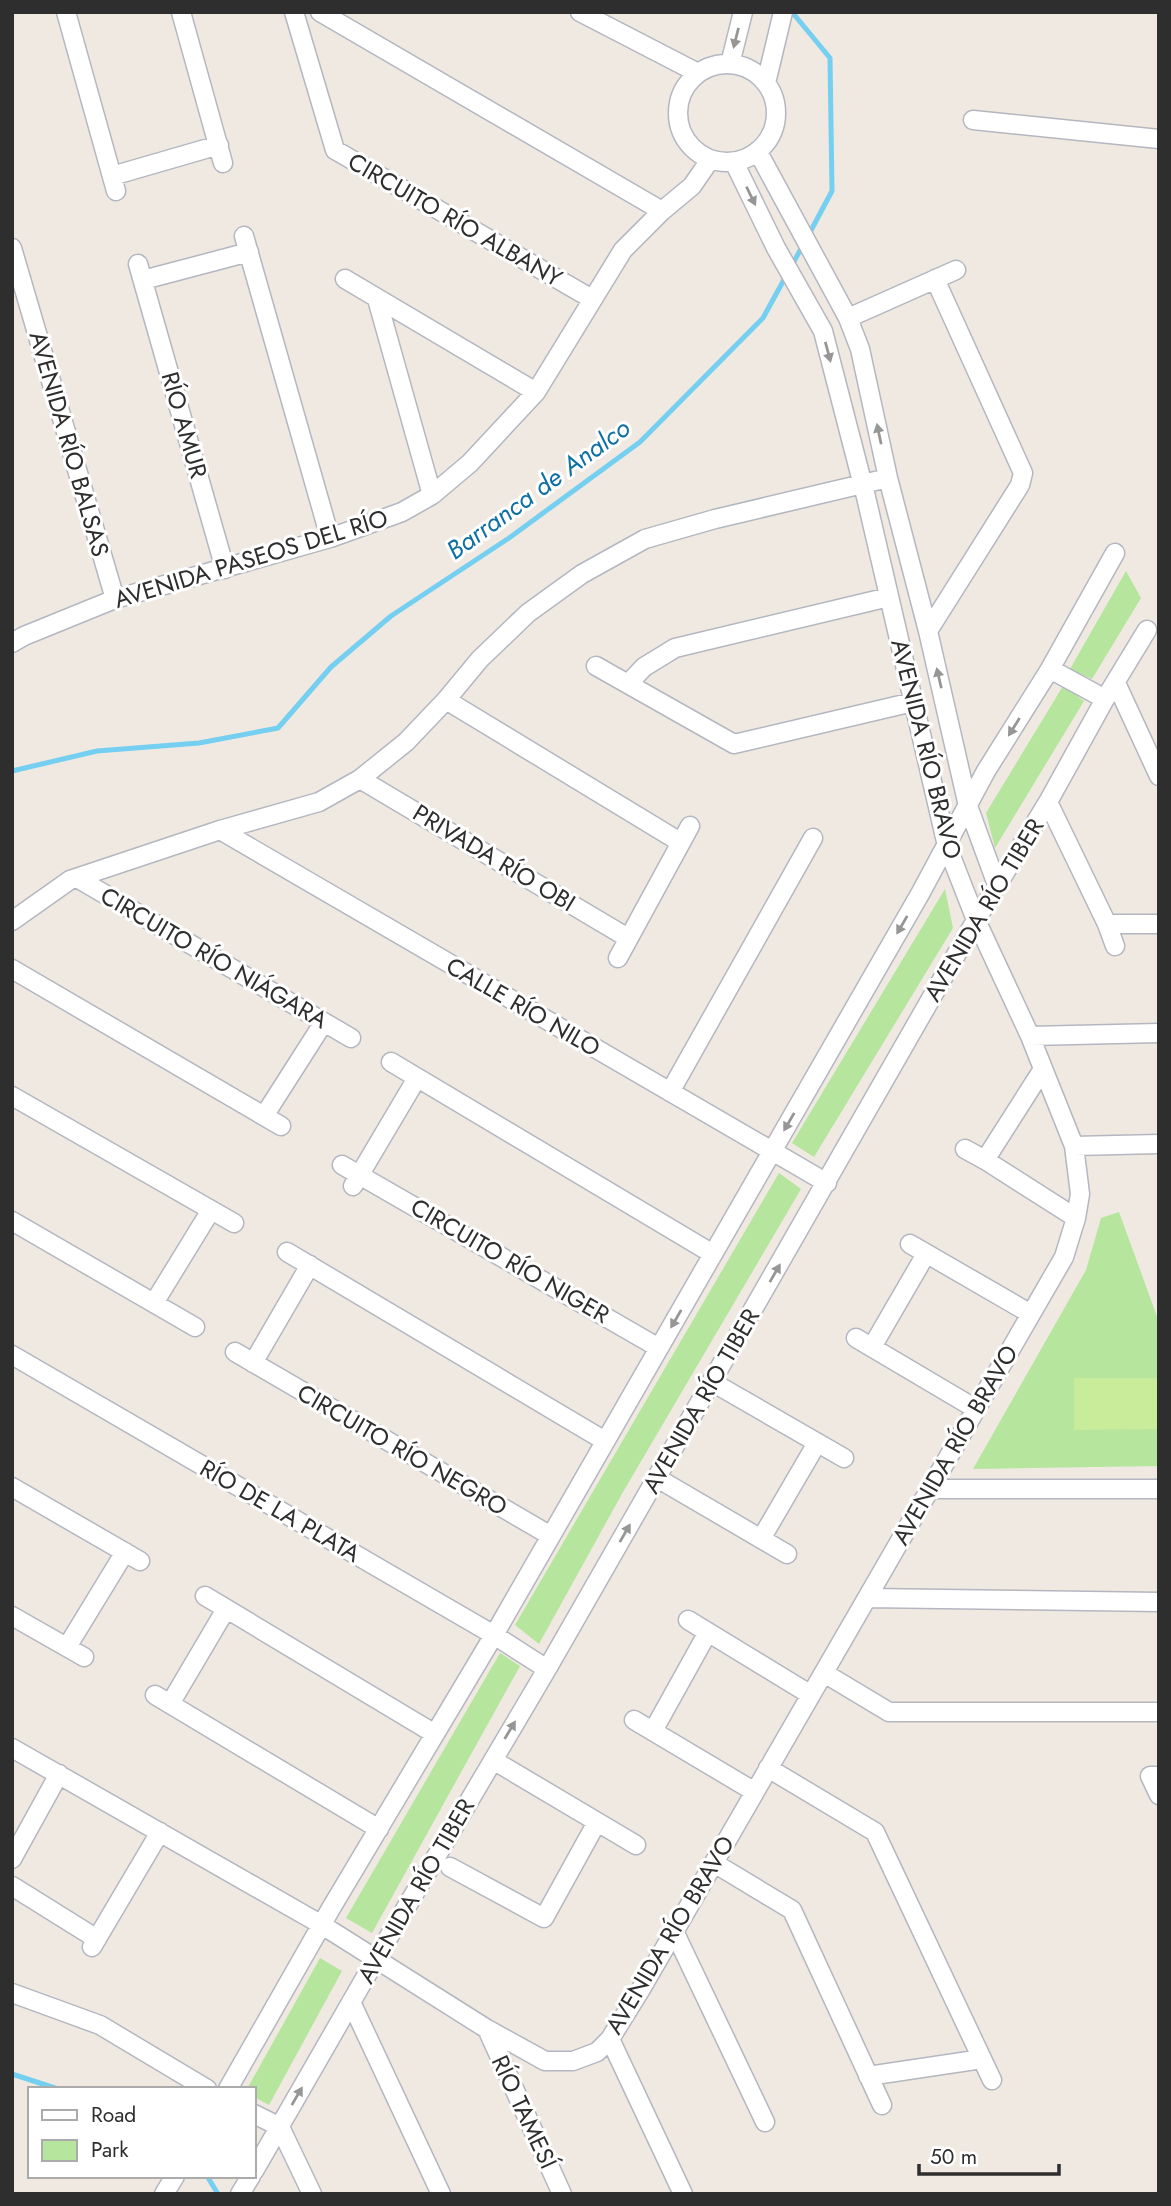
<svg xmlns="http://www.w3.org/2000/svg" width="1171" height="2206" font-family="Jost,sans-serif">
  <rect width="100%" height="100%" fill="#efe9e1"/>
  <path fill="#b6e59e" d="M1126 571 1141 598 1092 679 1070 669Z
    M1063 686 1084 701 995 848 986 813Z
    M945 889 953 928 814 1157 792 1143Z
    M779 1173 801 1189 623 1492 539 1644 515 1625Z
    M1119 1212 1159 1322V1466L973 1469 1086 1270 1101 1218Z
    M500 1653 520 1666 372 1933 346 1918Z
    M320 1958 342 1971 269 2105 254 2097V2089H247Z"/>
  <path fill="#c9ec9a" d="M1159 1378V1429L1074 1430V1378Z"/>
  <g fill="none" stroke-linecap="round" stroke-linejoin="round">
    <path stroke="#75cff0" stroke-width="5" d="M792 12 830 58 832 191 808 236
      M791 267 803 245
      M12 771 97 751 199 743 278 728 331 667 391 616 509 538 640 442 763 318 786 276
      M12 2074 58 2089
      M207 2176 218 2194"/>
    <g stroke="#b4b7c1" stroke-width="21">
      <path id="minor" d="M66 12 116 191
        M181 12 223 163
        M294 12 335 150 592 299
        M320 12 662 211
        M580 12 698 73
        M730 64 743 12
        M678 113a49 49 0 1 1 98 0a49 49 0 1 1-98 0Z
        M766 83 783 12
        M973 120 1159 139
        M758 152 848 318 860 349 888 478 928 631 968 806 997 885
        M112 176 219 145
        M244 236 330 538
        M12 248 115 599
        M138 264 225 569
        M345 279 536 392
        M143 280 249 252
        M377 299 432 495
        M848 318 956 270
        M928 631 1020 485 1023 473 935 279
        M12 643 24 636 115 599 330 538 402 512 432 495 470 463 536 392 623 250 662 211 692 186 710 160
        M596 666 734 744 913 702
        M1050 669 1105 699
        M1116 683 1159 776
        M628 684 644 667 675 648 889 597
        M446 700 680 842
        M360 779 628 938
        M1048 802 1107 924 1115 946
        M220 830 827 1183
        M77 878 351 1038
        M12 921 70 880 220 830 319 802 360 779 406 742 446 700 480 659 528 613 582 574 645 539 715 519 888 478
        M1107 924H1159
        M618 958 690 826
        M12 969 281 1126
        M1030 1036 1159 1033
        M391 1062 713 1254
        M670 1092 813 838
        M12 1096 234 1223
        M264 1116 324 1022
        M1074 1146 1159 1144
        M965 1149 985 1160 1076 1218
        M985 1160 1043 1069
        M342 1165 659 1348
        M353 1186 417 1078
        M12 1221 195 1327
        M910 1244 1031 1314
        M287 1252 605 1441
        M154 1303 211 1210
        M856 1338 976 1409
        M872 1347 926 1254
        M235 1352 551 1536
        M12 1355 494 1635 547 1669
        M253 1363 310 1265
        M712 1382 844 1458
        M657 1478 787 1554
        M12 1487 140 1561
        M930 1489H1159
        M761 1539 817 1443
        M205 1596 435 1734
        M867 1598 1159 1602
        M12 1616 84 1657
        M688 1620 811 1695
        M67 1647 125 1552
        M824 1673 889 1712H1159
        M155 1695 379 1829
        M170 1704 226 1609
        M634 1720 755 1792
        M653 1731 708 1632
        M12 1748 322 1925 487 2029 545 2061H573L597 2052 610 2039 641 1989 1064 1257 1076 1218 1080 1194 1074 1146 1030 1036 976 920 947 846 866 497 823 331 776 248 734 162
        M493 1760 636 1845
        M768 1768 875 1832 992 2080
        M1159 1776H1150L1159 1795
        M12 1859 59 1774
        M714 1863 792 1910 882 2105
        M450 1867 544 1918 597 1822
        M12 1886 97 1939
        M674 1931 765 2122
        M92 1947 160 1832
        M12 1993 100 2025 207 2089
        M351 2002 441 2194
        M487 2029 562 2194
        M610 2039 683 2194
        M868 2076 982 2059
        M228 2089 330 1910 494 1635 920 894 986 771 1050 669 1115 553
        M254 2114 280 2127 312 2194
        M254 2171 384 1945 547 1669 976 920 1048 802 1105 699 1147 630
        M164 2194 175 2176
        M240 2194 251 2176"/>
    </g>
    <use href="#minor" stroke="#fff" stroke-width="18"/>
  </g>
  <defs><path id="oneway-solid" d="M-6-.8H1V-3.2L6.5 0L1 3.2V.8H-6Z" transform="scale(1.75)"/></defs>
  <g fill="#969696">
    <use href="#oneway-solid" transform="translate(736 38) rotate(104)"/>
    <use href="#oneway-solid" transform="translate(751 196) rotate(64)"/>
    <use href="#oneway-solid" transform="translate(828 352) rotate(75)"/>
    <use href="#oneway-solid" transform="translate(879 434) rotate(-102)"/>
    <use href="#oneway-solid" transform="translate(939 678) rotate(-103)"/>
    <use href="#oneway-solid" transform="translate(1014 727) rotate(122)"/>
    <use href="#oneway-solid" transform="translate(902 925) rotate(120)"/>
    <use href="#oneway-solid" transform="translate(789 1122) rotate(120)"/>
    <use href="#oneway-solid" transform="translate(775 1273) rotate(-60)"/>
    <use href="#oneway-solid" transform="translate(676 1319) rotate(120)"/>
    <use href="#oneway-solid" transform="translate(625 1533) rotate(-60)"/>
    <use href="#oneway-solid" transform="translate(510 1730) rotate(-59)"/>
    <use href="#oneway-solid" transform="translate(297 2096) rotate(-60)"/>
  </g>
  <g text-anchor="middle" stroke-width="6" stroke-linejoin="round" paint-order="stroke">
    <g font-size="24" fill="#2e2e2e" stroke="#fff">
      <text transform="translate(455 220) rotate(30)" y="8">CIRCUITO RÍO ALBANY</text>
      <text transform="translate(184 425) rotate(74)" y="8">RÍO AMUR</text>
      <text transform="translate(69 444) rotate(74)" y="8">AVENIDA RÍO BALSAS</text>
      <text transform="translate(251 559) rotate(-17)" y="8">AVENIDA PASEOS DEL RÍO</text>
      <text transform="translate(926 749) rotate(76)" y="8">AVENIDA RÍO BRAVO</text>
      <text transform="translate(494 858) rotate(31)" y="8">PRIVADA RÍO OBI</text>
      <text transform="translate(984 910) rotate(-59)" y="8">AVENIDA RÍO TIBER</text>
      <text transform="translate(214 958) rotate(30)" y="8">CIRCUITO RÍO NIÁGARA</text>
      <text transform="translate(523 1007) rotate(30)" y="8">CALLE RÍO NILO</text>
      <text transform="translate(510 1261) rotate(30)" y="8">CIRCUITO RÍO NIGER</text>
      <text transform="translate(701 1401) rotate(-60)" y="8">AVENIDA RÍO TIBER</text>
      <text transform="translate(955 1445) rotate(-60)" y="8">AVENIDA RÍO BRAVO</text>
      <text transform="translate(402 1450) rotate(30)" y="8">CIRCUITO RÍO NEGRO</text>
      <text transform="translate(280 1511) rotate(30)" y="8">RÍO DE LA PLATA</text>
      <text transform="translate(416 1891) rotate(-60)" y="8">AVENIDA RÍO TIBER</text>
      <text transform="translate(670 1935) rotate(-59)" y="8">AVENIDA RÍO BRAVO</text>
      <text transform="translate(524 2112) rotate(65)" y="8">RÍO TAMESÍ</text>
    </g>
    <g font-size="26" font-style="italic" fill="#0d6fa3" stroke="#fff">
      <text transform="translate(538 489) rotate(-36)" y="9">Barranca de Analco</text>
    </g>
  </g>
  <rect width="1171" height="2206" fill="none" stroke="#2e2e2e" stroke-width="28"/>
  <rect x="28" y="2087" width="228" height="91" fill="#ffffff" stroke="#ababab" stroke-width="2"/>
  <rect x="42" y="2110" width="35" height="10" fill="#ffffff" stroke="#ababab" stroke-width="2"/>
  <text x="91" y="2122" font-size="21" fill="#2e2e2e">Road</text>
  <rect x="42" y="2140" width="35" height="21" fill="#b6e59e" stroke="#ababab" stroke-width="2"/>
  <text x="91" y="2157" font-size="21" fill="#2e2e2e">Park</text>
  <path d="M919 2164v10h140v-10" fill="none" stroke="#2e2e2e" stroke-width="3.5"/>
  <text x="930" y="2164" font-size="21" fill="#2e2e2e" stroke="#ffffff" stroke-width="5" paint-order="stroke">50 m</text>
</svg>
